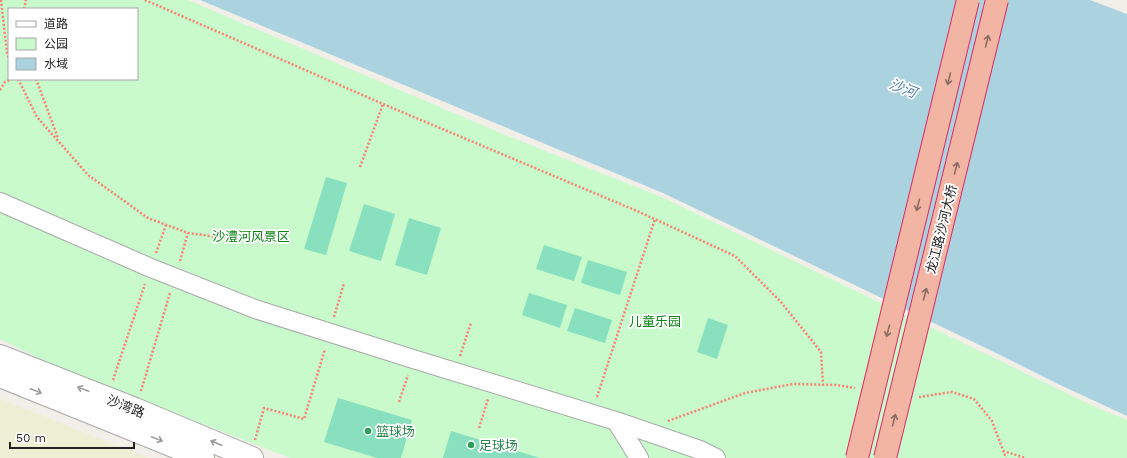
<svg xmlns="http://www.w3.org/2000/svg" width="1127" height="458" font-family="'Work Sans','Noto Sans SC',sans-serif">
  <rect width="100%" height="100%" fill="#f2efe9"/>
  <path fill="#eef0d5" d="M0 399 148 458H0Z"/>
  <path fill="#c8facc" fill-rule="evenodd" d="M0 0H188L508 136 664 198 1091 405 1127 420V458H290L59 368 0 339ZM9 9H137V79H9Z"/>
  <path fill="#88e0be" d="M326 177 347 183 326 255 304 249Z
    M364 204 395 214 381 261 349 251Z
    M409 218 441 228 427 275 395 265Z
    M544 245 582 257 574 281 536 269Z
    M588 260 627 272 620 295 581 283Z
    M529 293 567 305 560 328 522 315Z
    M575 308 612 320 605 343 567 331Z
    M708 318 728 325 717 359 697 352Z
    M338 398 412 420 401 458H377L324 442Z
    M451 431 540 458H443Z"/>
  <path fill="#aad3df" d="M200 0H1090L1127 14V416L1058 384 994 352 663 193Z"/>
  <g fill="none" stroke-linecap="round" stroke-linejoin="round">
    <g stroke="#a9a9a9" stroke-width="20">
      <path id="minor" d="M0 202 151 268 255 309 413 359 616 421 700 450 716 458
        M616 421 639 458"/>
    </g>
    <g stroke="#a9a9a9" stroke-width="24">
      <path id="tertiary" d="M0 356 135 409 252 458
        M0 376 203 458"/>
    </g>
    <path stroke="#fa8072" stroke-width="2.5" stroke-dasharray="2 2" stroke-linecap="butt" d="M1 0 7 53 9 58
      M145 0 383 104 637 211 735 256 781 302 821 352 823 385
      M24 9 26 0
      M18 79 37 117 88 175 148 218 188 233 225 238 257 239 284 235
      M36 79 58 138
      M0 90 5 82 12 79
      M360 167 383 104
      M156 253 166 225
      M180 261 188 233
      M334 317 344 283
      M460 356 471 323
      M113 380 145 284
      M141 391 170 293
      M597 397 655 219
      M919 397 952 392 974 399 992 421 1006 458
      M399 402 408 375
      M668 421 745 393 793 384 836 385 855 388
      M479 428 488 399
      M255 440 264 408 304 419 325 349
      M1003 451 1026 458"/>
    <use href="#minor" stroke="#fff" stroke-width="18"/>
    <use href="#tertiary" stroke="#fff" stroke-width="22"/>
    <g stroke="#dc2a67" stroke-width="24" stroke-linecap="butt">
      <path id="trunk-bridge" d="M857 458 968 0
        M885 458 997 0"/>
    </g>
    <use href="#trunk-bridge" stroke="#f2b4a3" stroke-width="22"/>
  </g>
  <defs><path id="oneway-shaft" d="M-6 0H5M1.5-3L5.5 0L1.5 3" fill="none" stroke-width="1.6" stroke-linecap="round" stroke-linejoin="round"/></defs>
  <g stroke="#8a6b62">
    <use href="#oneway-shaft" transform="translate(987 41) rotate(-76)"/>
    <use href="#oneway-shaft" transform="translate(949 79) rotate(104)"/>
    <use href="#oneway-shaft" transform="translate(956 168) rotate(-76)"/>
    <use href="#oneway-shaft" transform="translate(918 205) rotate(104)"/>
    <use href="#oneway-shaft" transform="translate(925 294) rotate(-76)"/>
    <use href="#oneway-shaft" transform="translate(888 331) rotate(104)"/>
    <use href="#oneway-shaft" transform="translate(894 420) rotate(-76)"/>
  </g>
  <g stroke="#9c9c9c">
    <use href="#oneway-shaft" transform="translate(83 389) rotate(-159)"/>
    <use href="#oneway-shaft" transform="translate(36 391) rotate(22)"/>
    <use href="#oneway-shaft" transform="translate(157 439) rotate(22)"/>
    <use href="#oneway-shaft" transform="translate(216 443) rotate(-157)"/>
  </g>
  <g fill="#2e9e5b" stroke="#fff" stroke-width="1.5">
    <circle cx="368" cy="431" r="4"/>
    <circle cx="471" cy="445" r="4"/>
  </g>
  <g text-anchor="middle" stroke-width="3.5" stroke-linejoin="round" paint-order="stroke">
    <g font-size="13" fill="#222" stroke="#fff">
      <text transform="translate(941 229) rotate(-76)" y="5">龙江路沙河大桥</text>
      <text transform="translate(126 406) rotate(22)" y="5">沙湾路</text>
    </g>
    <g font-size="13" fill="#0c8416" stroke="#fff">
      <text x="251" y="241">沙澧河风景区</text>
      <text x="655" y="326">儿童乐园</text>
    </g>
    <g font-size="13" fill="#27864d" stroke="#fff" text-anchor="start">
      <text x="376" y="436">篮球场</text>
      <text x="479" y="450">足球场</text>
    </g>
    <g font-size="14" font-style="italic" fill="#4a7aab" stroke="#fff">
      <text transform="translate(903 88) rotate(21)" y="5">沙河</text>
    </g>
  </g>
  <rect x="8" y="8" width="130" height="72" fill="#ffffff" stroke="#a7a7a7"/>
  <rect x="16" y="21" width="20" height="6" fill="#ffffff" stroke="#a7a7a7"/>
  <text x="44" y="28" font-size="12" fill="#222222">道路</text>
  <rect x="16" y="38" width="20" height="12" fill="#c8facc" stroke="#a7a7a7"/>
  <text x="44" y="48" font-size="12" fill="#222222">公园</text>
  <rect x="16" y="58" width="20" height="12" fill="#aad3df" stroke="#a7a7a7"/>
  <text x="44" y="68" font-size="12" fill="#222222">水域</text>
  <path d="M10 442v6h124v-6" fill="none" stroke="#222222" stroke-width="2"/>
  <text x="16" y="442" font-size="12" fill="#222222" stroke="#ffffff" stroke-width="3" paint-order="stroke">50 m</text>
</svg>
